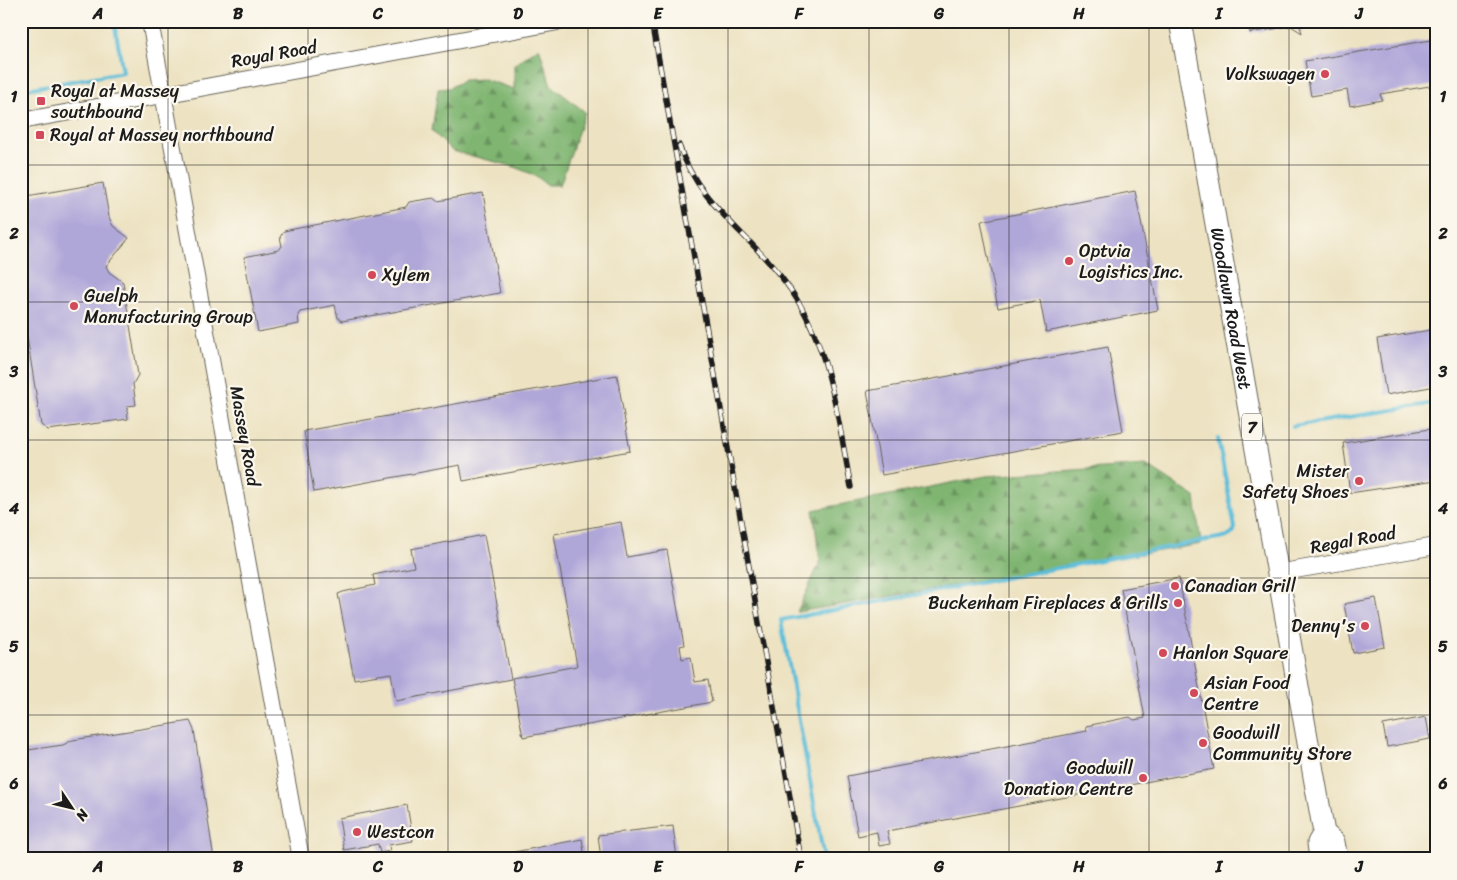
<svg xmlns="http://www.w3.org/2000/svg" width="1457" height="880" font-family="Sriracha,sans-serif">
  <defs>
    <pattern id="forest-firs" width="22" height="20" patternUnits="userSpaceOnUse" patternTransform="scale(1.25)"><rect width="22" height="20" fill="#7fb571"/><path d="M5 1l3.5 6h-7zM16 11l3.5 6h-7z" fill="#67925c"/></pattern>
  </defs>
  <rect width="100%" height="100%" fill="#fbf7ec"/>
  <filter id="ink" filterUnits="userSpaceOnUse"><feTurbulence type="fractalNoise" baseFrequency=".02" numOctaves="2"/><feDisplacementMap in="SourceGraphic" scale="10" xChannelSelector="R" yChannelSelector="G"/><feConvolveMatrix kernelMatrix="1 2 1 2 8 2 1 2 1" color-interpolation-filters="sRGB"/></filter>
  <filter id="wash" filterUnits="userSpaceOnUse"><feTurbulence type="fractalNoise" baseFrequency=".0096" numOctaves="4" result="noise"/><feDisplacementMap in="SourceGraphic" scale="20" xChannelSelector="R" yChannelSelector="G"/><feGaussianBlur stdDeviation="1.12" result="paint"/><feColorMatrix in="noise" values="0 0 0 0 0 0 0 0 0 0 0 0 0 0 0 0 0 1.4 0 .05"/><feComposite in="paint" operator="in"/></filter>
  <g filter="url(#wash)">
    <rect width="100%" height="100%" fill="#ede3c3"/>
    <path fill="url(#forest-firs)" stroke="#4e6846" d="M539 47 551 85 585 112 560 185H548L536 176 512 166 452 151 432 131 438 89 449 88 464 80 484 79 514 89V65Z
      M1146 465 1195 497 1201 544 797 612 820 562 813 510 986 476Z"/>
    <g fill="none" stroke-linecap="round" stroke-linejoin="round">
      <path stroke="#5abdd9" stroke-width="4" d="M21 90 123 72 114 21
        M1293 426 1436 403
        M824 859 781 620 1229 536 1233 533 1235 528 1218 439"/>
    </g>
    <g id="blocks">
      <path fill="#b0a7d9" d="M1248 21H1293L1300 26 1302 33 1291 26 1250 33Z
        M1431 40 1436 72V85L1380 94 1382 100 1350 106 1347 90 1311 96 1305 61Z
        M103 183 109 217 113 226 129 238 106 266 109 272 123 282 138 375 133 384 136 405 127 406 128 419 48 430 41 425 27 337 23 329H21V197Z
        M1135 191 1158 310 1046 332 1040 300 998 308 981 221Z
        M483 193 500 293 342 321 338 318 335 305 300 312 298 315 299 324 258 332 244 257 279 250 282 246 280 237 284 231 406 207 409 202 434 198 438 201Z
        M1436 329V386L1386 395 1377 339Z
        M1108 347 1123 431 882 475 867 391Z
        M617 375 630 451 463 481 460 465 314 492 304 431Z
        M1436 428V480L1350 493 1343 443Z
        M621 522 627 557 667 550 684 645 680 646 682 659 691 657 695 682 708 680 712 702 523 737 512 678 577 666 554 534Z
        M484 535 511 679 396 701 391 673 354 679 338 594 343 592 375 585 373 575 414 567 411 549Z
        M1179 578 1214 769 887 831 890 844 879 846 877 832 858 836 847 776 1087 731 1086 726 1130 717 1134 720 1145 718 1121 589Z
        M1376 598 1385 647 1353 653 1344 604Z
        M1426 717 1430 739 1387 747 1383 725Z
        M190 721 194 730 214 859H29L25 831 21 823V751L63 745 73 740Z
        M407 805 413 841 389 845 390 851 380 853 378 844 344 850 339 818Z
        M673 826 677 859H601L598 835Z
        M582 839 585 859H515L514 852Z"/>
    </g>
  </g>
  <g filter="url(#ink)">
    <use href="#blocks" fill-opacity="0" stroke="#656256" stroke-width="1"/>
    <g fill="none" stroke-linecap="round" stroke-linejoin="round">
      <g stroke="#656256" stroke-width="18">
        <path id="minor" d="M150 21 301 859
          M21 121 563 21
          M1277 573 1436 546"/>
      </g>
      <g stroke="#656256" stroke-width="23">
        <g id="major">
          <path id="s1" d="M1180 21 1324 833 1334 842 1337 859"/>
          <path d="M1320 859 1318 843 1324 833"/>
        </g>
      </g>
      <use href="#minor" stroke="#fff" stroke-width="16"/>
      <use href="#major" stroke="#fff" stroke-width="21"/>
      <g stroke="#1c1c1c" stroke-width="5.5">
        <path id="rail" d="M652 21 801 859
          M679 145C698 204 750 234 785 282 830 341 837 416 851 487"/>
      </g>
      <use href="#rail" stroke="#fbf7ec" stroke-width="4" stroke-dasharray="11" stroke-linecap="butt"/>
    </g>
  </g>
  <path fill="none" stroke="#1c1c1c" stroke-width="1" stroke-opacity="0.55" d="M168 21V859M308 21V859M448 21V859M588 21V859M728 21V859M869 21V859M1009 21V859M1149 21V859M1289 21V859M21 165H1436M21 302H1436M21 440H1436M21 578H1436M21 715H1436"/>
  <g fill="#d1495b" stroke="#fbf7ec" stroke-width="2">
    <circle cx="1325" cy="74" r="5"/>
    <rect x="36" y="96" width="10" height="10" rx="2.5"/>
    <rect x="35" y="130" width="10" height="10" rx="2.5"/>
    <circle cx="1069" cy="261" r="5"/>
    <circle cx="372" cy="275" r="5"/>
    <circle cx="74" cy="306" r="5"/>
    <circle cx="1359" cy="481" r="5"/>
    <circle cx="1175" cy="586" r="5"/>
    <circle cx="1178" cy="603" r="5"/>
    <circle cx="1365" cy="626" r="5"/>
    <circle cx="1163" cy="653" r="5"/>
    <circle cx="1194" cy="693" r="5"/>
    <circle cx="1203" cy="743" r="5"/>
    <circle cx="1143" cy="778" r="5"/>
    <circle cx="357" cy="832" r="5"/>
  </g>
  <g text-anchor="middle" stroke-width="4.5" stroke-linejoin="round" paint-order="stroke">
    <rect fill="#fbf7ec" stroke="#5f5e5a" stroke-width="1" x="1242" y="413.5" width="20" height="27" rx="4"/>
    <g font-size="16" font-weight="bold" fill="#1c1c1c">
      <text x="1252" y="433">7</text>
    </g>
    <g font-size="18" fill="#1c1c1c" stroke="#fbf7ec">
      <text transform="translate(274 54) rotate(-10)" y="6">Royal Road</text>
      <text dy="6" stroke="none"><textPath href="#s1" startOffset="292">Woodlawn Road West</textPath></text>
      <text transform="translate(245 436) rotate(80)" y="6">Massey Road</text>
      <text transform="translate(1353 540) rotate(-10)" y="6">Regal Road</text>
    </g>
    <g font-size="18" fill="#1c1c1c" stroke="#fbf7ec" text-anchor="start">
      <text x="1315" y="80" text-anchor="end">Volkswagen</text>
      <text x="51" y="97">Royal at Massey<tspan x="51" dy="21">southbound</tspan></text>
      <text x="50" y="141">Royal at Massey northbound</text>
      <text x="1079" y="257">Optvia<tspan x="1079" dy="21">Logistics Inc.</tspan></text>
      <text x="382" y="281">Xylem</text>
      <text x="84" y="302">Guelph<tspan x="84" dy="21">Manufacturing Group</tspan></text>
      <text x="1349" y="477" text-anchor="end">Mister<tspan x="1349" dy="21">Safety Shoes</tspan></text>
      <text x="1185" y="592">Canadian Grill</text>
      <text x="1168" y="609" text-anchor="end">Buckenham Fireplaces &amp; Grills</text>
      <text x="1355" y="632" text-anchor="end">Denny's</text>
      <text x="1173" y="659">Hanlon Square</text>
      <text x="1204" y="689">Asian Food<tspan x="1204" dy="21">Centre</tspan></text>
      <text x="1213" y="739">Goodwill<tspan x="1213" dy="21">Community Store</tspan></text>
      <text x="1133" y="774" text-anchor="end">Goodwill<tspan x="1133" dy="21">Donation Centre</tspan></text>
      <text x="367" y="838">Westcon</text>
    </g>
  </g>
  <rect width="1457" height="880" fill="none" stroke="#fbf7ec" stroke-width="55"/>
  <g transform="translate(72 808) rotate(125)" stroke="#fbf7ec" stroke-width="4" paint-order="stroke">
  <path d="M0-4L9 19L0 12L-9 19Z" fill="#1c1c1c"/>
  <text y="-8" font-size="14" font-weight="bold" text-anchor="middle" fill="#1c1c1c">N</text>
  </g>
  <rect x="28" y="28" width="1402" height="824" fill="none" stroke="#1c1c1c" stroke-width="2"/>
  <g font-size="16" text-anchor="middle" font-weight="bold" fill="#1c1c1c">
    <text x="98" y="19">A</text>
    <text x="238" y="19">B</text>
    <text x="378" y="19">C</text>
    <text x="518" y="19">D</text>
    <text x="658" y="19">E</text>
    <text x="799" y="19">F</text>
    <text x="939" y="19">G</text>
    <text x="1079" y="19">H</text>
    <text x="1219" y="19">I</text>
    <text x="1359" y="19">J</text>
    <text x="14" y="102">1</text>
    <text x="1443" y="102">1</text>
    <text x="14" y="239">2</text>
    <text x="1443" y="239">2</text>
    <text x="14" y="377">3</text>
    <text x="1443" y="377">3</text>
    <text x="14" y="514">4</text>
    <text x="1443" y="514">4</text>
    <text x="14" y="652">5</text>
    <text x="1443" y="652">5</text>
    <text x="14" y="789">6</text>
    <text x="1443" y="789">6</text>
    <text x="98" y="872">A</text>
    <text x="238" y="872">B</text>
    <text x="378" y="872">C</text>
    <text x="518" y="872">D</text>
    <text x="658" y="872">E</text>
    <text x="799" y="872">F</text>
    <text x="939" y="872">G</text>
    <text x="1079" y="872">H</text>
    <text x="1219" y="872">I</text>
    <text x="1359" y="872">J</text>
  </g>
</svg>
